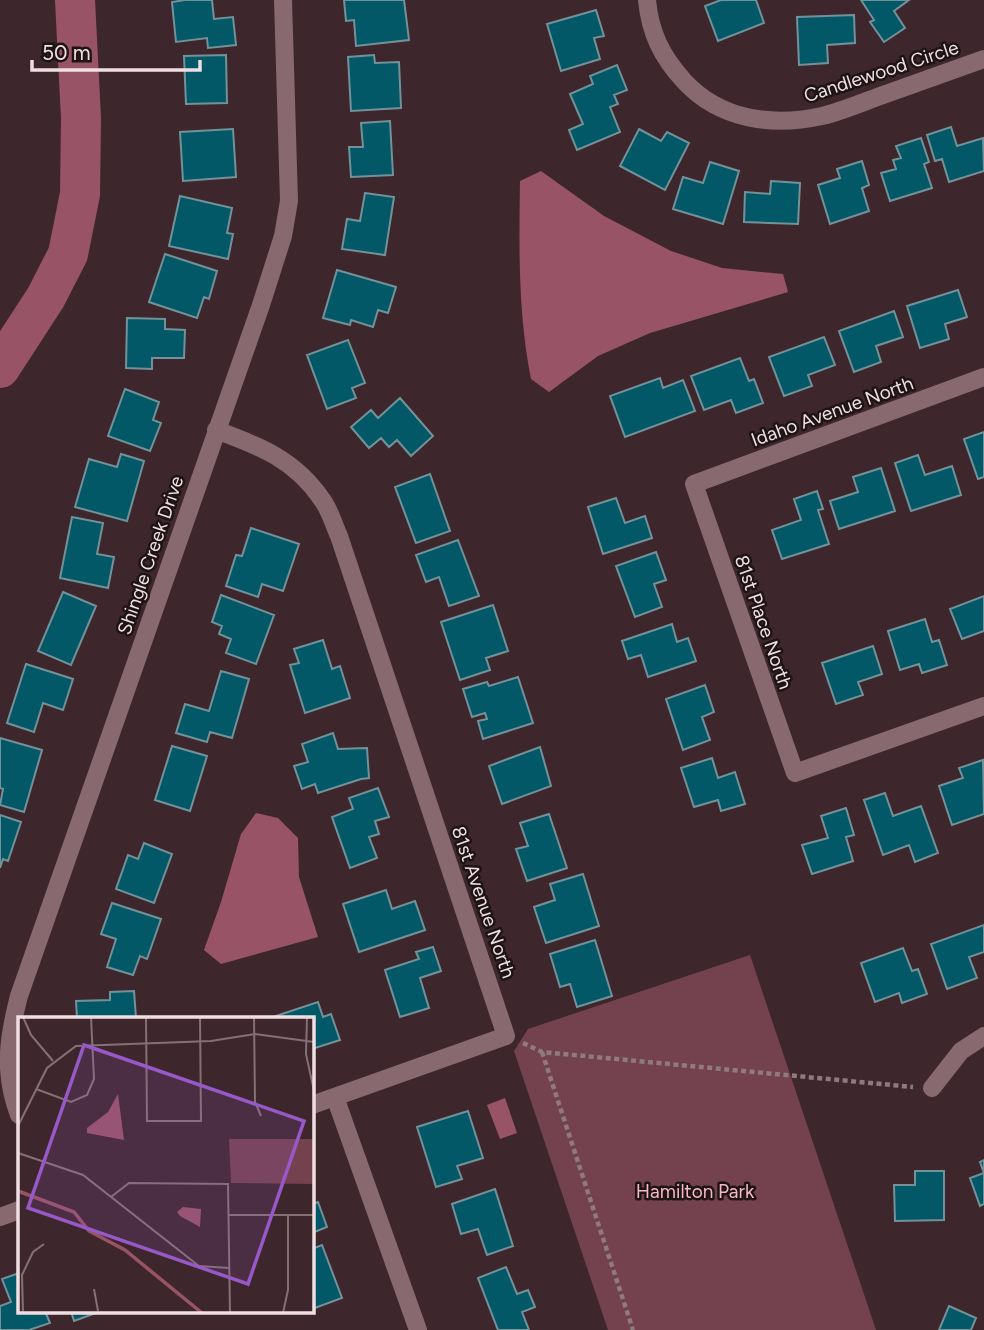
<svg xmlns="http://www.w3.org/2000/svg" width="984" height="1330" font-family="Figtree,sans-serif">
  <rect width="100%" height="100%" fill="#3e272c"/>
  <path fill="#74424f" d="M750 955 876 1330H608L514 1051 528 1029Z"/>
  <path fill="#985466" d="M541 171 604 216 671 251 722 268 783 274 788 292 650 333 598 356 549 392 531 379C518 314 519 247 520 181Z
    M256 813 278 818 298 838 299 877 318 937 221 964 204 950 221 902 241 834Z
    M505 1098 517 1133 500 1139 487 1105Z"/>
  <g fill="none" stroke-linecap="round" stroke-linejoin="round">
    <path stroke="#985466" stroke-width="40" d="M0 368 46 297 68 254 80 194 81 118 75 0"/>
  </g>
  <path fill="#025866" stroke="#739199" stroke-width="2" d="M185 0H212L214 19 233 17 236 45 208 48 207 38 176 42 172 2Z
    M344 0H404L409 40 356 46 354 20 346 21Z
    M721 0H756L764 23 718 41 705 6Z
    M861 0H909L894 11 905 28 884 42 870 22 874 20Z
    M596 10 604 36 594 38 600 59 561 71 547 24Z
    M854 15 855 43 827 45 828 63 799 65 797 17Z
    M226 55 227 103 186 104 184 56Z
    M374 55 375 63 399 62 401 108 351 111 348 57Z
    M617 65 627 90 614 95 618 104 610 107 620 132 577 150 569 130 583 124 570 94 593 84 590 76Z
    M390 121 393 175 351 177 349 147H363L361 123Z
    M951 127 957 146 983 138 984 171 949 182 942 159 935 161 927 135Z
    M233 129 236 177 183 181 180 132Z
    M639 129 661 141 667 132 689 143 665 190 620 166Z
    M921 138 929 162 924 164 932 188 890 201 881 173 896 169 893 160 901 158 896 146Z
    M862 161 869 185 862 188 869 211 830 224 818 185 840 178 837 169Z
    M710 162 739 171 723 224 673 209 683 177 703 183Z
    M771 181 800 183 798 224 744 222 745 192 770 194Z
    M365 193 394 197 385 255 342 249 347 219 360 221Z
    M180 196 232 208 227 233 233 234 228 259 169 246Z
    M165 254 217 271 209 299 204 297 197 318 149 302Z
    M337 270 396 287 388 313 378 310 373 327 351 320 350 325 323 318Z
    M958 290 967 317 945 324 949 339 920 348 907 306Z
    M894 311 903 337 876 346 881 362 854 372 839 331Z
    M127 318 165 319V329L185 330 184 358H152V369L126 368Z
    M824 337 835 365 808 375 812 386 784 396 769 357Z
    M348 340 365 383 352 388 356 398 327 409 307 355Z
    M740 358 749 381 754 379 763 403 736 413 731 400 704 410 691 376Z
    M660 378 663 388 683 380 695 411 625 437 610 396Z
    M125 389 159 402 153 420 161 423 150 451 108 436Z
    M400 398 433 436 411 456 397 440 389 447 381 438 369 448 351 427 371 410 378 418Z
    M984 432V477L978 479 964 439Z
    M121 454 144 461 127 521 75 507 89 459 117 467Z
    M918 455 925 475 952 466 961 495 911 511 895 463Z
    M881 468 895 511 839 529 830 501 858 492 853 477Z
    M430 474 450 531 416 543 395 487Z
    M817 491 823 509 818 510 829 544 782 559 772 530 801 520 794 499Z
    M616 498 625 523 645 516 652 538 603 554 588 507Z
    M72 517 103 523 97 554 114 557 108 588 60 578Z
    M251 528 299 544 283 591 262 584 258 597 226 586 236 555 242 556Z
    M458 540 479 596 449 606 439 577 426 582 416 555Z
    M656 552 666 580 654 584 662 607 635 617 616 566Z
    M63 592 96 606 71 665 38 651Z
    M221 595 274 615 256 664 226 653 231 639 219 634 222 626 212 622Z
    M984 596V631L962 639 950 609Z
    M493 605 508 651 486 658 490 670 460 680 441 622Z
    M925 619 932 642 939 640 947 665 922 673 919 664 900 670 888 631Z
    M672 624 677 642 688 638 696 661 648 677 641 655 628 659 622 641Z
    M323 640 332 669 340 666 350 698 305 713 290 665 299 663 294 649Z
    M873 646 882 674 858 682 863 695 836 704 822 663Z
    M26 664 73 679 63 710 43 703 34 732 7 723Z
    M221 671 249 679 232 738 210 732 207 742 176 733 185 704 209 711Z
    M518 677 533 723 483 739 478 721 487 719 485 713 472 717 463 689 487 682 489 686Z
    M705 685 714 712 702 717 710 740 683 750 666 699Z
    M333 733 338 749 367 748 369 778 361 779 318 793 315 784 302 789 294 766 308 762 302 744Z
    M0 738 42 750 24 812 0 805 3 789 0 788Z
    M172 746 207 756 190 811 155 800Z
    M540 747 551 786 502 804 489 766Z
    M712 758 718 778 735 772 745 804 721 811 718 800 694 807 681 768Z
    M983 760 984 814 952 825 939 786 963 778 959 768Z
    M378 788 389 817 375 821 379 834 369 837 377 858 350 868 332 817 353 809 349 798Z
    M885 793 893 816 921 806 938 853 915 862 909 845 883 855 864 800Z
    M846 808 854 835 846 837 853 861 812 874 802 845 828 838 821 816Z
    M549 814 567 868 527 881 516 849 528 846 520 823Z
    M0 815 21 822 8 861 3 859 0 868Z
    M144 843 172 854 154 903 116 889 128 855 138 859Z
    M583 874 599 926 546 943 534 907 555 900 550 884Z
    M386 890 392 909 415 901 425 930 359 952 343 904Z
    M112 903 161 919 147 959 140 956 133 975 107 967 116 939 101 934Z
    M984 925V952L969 957 977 978 947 989 931 944Z
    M595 940 612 996 577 1007 570 984 560 987 550 954Z
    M433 947 441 971 420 978 429 1008 400 1017 385 970 419 959 416 952Z
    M903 948 912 971 918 969 927 994 902 1003 899 993 875 1002 861 963Z
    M134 991 136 1018H77L76 1001 110 1000V992Z
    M318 1002 323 1017 331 1014 340 1040 312 1049V1018H270Z
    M468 1111 483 1158 457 1166 462 1179 436 1187 417 1127Z
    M984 1160V1204L980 1206 970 1178 984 1173 980 1162Z
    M915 1171H944V1220L895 1221 894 1185H915Z
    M495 1189 513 1246 487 1255 478 1229 461 1234 452 1204Z
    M318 1202 327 1227 312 1233V1204Z
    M322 1245 342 1298 312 1309V1249Z
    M506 1267 517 1294 528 1290 535 1307 522 1312 529 1330H498L478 1278Z
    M19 1273V1311H45L50 1323 29 1330H0V1306L11 1302 2 1279Z
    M949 1306 976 1318 971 1330H939Z
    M71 1311H96V1313L74 1321Z"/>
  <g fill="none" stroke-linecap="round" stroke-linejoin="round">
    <path stroke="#8e7a7f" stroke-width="4.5" stroke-dasharray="5 3.5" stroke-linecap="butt" d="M523 1043 542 1052 913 1087
      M542 1052 633 1330"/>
    <path stroke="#886970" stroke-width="18" d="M647 0C650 33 662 57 684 81 720 120 772 127 822 116 843 111 863 102 883 95 917 83 950 71 984 59
      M984 377 694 484 795 773 984 706
      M216 430C260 446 296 460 323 501 330 511 334 525 339 536L506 1036 312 1105
      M932 1088 961 1051 984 1036
      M335 1097 418 1330
      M19 1115C3 1073 8 1038 19 996L261 305 283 236 289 201 283 0
      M0 1217 19 1210"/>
  </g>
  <g text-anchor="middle" stroke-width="5" stroke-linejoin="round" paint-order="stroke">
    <g font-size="19" fill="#efdfe2" stroke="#1e1315">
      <text transform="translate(881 71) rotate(-18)" y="7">Candlewood Circle</text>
      <text transform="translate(832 411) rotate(-20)" y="7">Idaho Avenue North</text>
      <text transform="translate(150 555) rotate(-71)" y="7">Shingle Creek Drive</text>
      <text transform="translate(764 622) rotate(71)" y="7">81st Place North</text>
      <text transform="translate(484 902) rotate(71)" y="7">81st Avenue North</text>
    </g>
    <g font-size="19" fill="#f6b8c6" stroke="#1e1315">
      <text x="695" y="1198">Hamilton Park</text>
    </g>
  </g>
  <g transform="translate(18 1017)">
    <rect width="296" height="296" fill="#3e272c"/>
    <path d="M211 122H296V167L213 166Z" fill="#74424f"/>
    <path d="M100 77 106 123 69 116V111L90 95ZM165 190 183 192 182 210 162 199 159 195Z" fill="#985466"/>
    <path fill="none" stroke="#985466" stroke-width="3.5" d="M0 174 56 195 71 214 107 233 184 296"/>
    <path fill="none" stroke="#857175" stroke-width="2" d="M5 0 13 18 35 44M128 0 129 104H183L182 0M236 0 237 85 243 99M289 0 288 37 296 74M18 72 53 85 69 78 76 62 73 0M0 109 29 51 58 29 193 24 237 17 296 25M0 136 65 158 181 249 211 251M93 180 111 166 210 167 212 296M210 198H296M76 272 80 294M5 296 4 258 15 235 26 227M76 296H106M265 296 270 273V198"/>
    <path fill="#9859c8" fill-opacity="0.15" stroke="#9859c8" stroke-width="3.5" d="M66 28 286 104 230 267 10 191Z"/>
    <rect width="296" height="296" fill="none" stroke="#efdfe2" stroke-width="3.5"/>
  </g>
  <path d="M32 60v10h168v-10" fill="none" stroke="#efdfe2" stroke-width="3.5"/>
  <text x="42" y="60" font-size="21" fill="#efdfe2" stroke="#1e1315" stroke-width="5" paint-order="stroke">50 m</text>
</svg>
